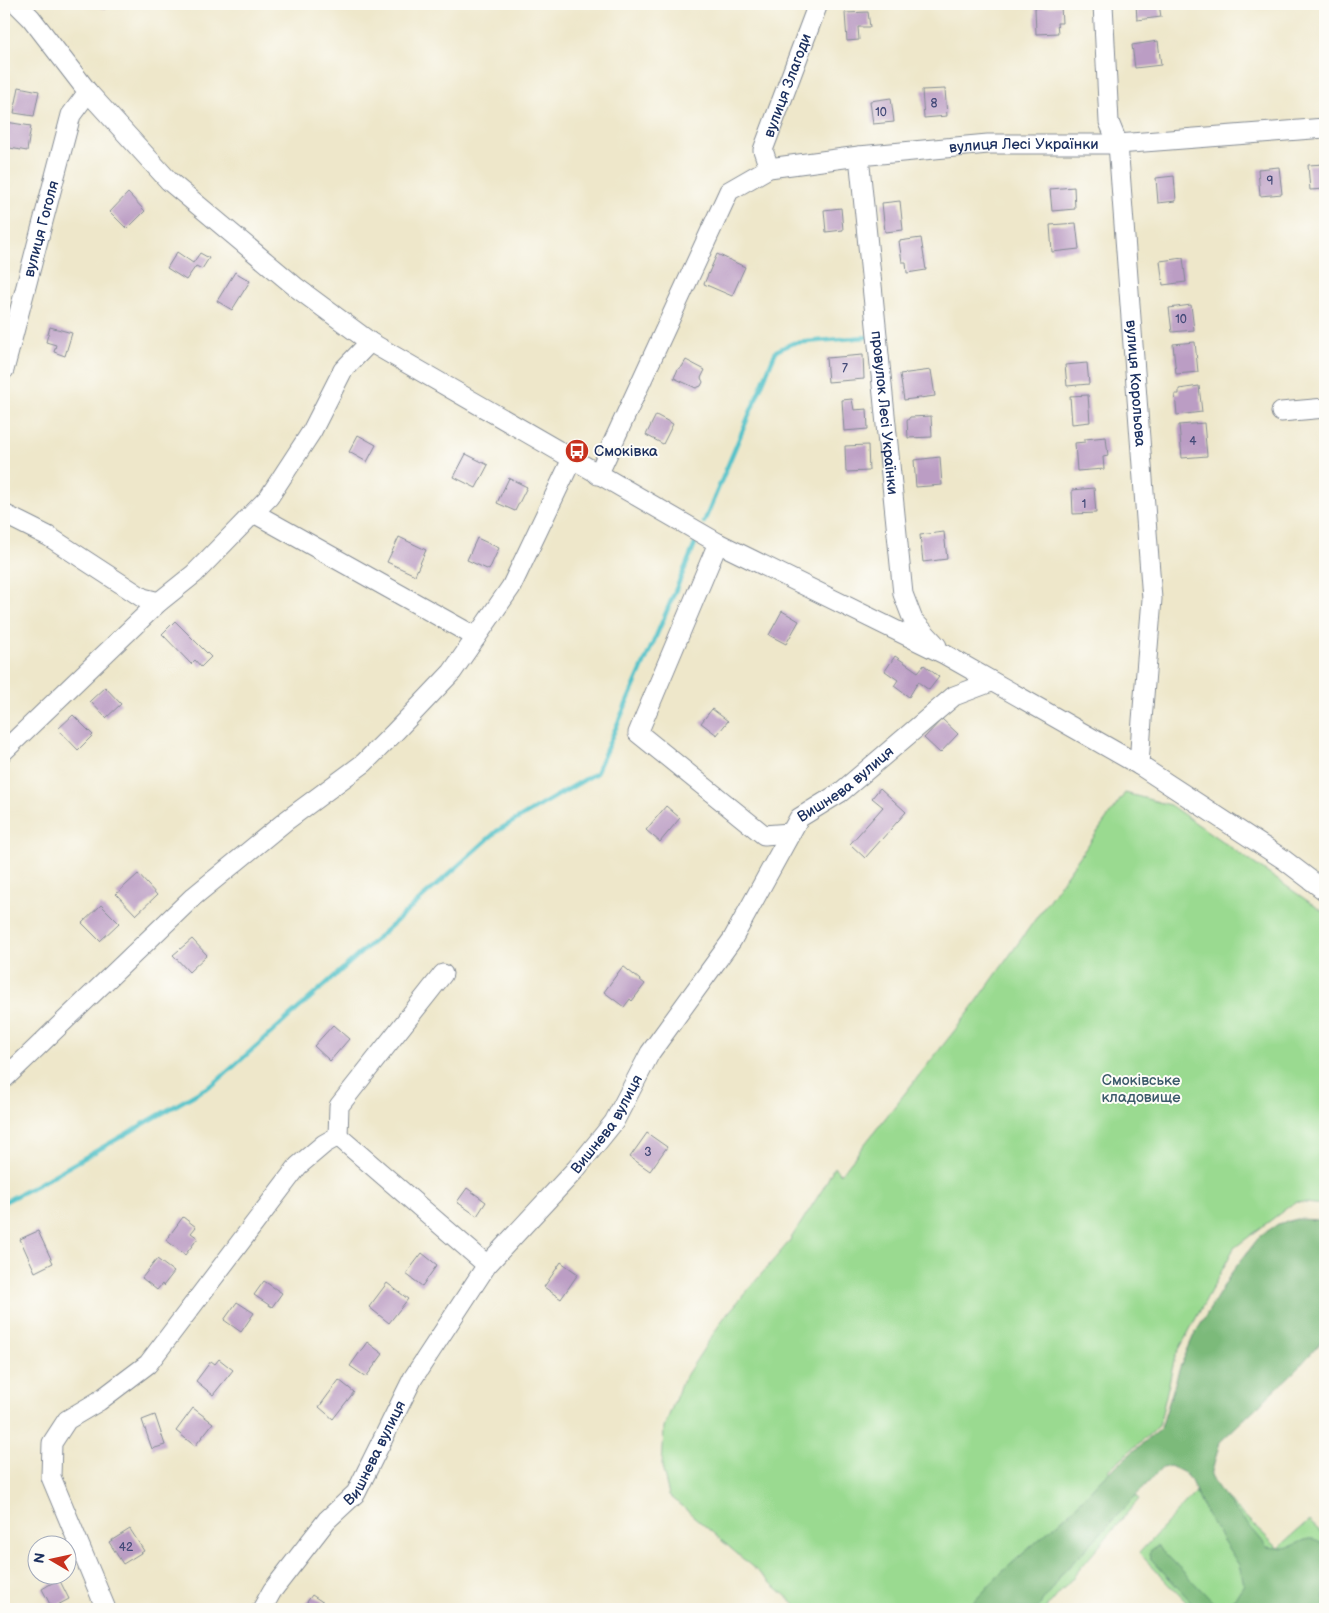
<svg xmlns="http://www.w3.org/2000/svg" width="1329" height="1613" font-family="'Balsamiq Sans',sans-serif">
  <rect width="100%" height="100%" fill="#fdfcf7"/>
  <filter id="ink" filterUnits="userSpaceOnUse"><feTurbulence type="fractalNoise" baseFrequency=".02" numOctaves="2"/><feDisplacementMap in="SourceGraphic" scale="10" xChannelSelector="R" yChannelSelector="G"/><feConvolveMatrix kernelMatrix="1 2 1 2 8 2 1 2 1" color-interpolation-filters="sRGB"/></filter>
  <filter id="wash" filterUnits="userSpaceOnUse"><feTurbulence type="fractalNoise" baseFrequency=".0096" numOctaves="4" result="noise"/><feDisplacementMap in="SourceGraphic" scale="20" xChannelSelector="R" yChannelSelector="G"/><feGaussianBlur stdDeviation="1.12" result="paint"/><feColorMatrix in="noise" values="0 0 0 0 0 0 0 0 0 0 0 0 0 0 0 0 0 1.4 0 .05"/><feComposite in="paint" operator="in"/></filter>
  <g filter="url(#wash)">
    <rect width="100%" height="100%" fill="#eee7ca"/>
    <path fill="#9ada90" stroke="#5a8477" d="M1125 793 1170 805 1325 913V1205L1295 1202 1234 1248 1175 1357 1159 1426 1108 1470 1139 1499 1046 1609H801L669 1495 662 1467 664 1428 682 1382 723 1319 788 1243 824 1187 834 1167 841 1174 970 1011Z
      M1207 1480 1278 1548 1309 1521 1325 1536V1609H1193L1139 1553Z"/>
    <path fill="#7bba7a" stroke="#4b746c" d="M1297 1219 1325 1220V1338L1296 1370 1220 1442 1211 1475C1224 1503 1249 1523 1267 1547 1275 1548 1285 1549 1292 1546 1306 1540 1310 1534 1325 1545V1609H1198L1151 1559 1149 1554 1151 1550 1158 1546 1213 1602 1223 1604 1235 1598 1244 1584 1239 1565 1206 1514 1191 1481 1183 1472 1170 1466 1162 1468 1062 1574 1037 1609H967L1001 1573 1068 1514 1103 1477 1161 1428 1180 1367 1193 1337 1232 1272 1260 1236 1278 1224Z"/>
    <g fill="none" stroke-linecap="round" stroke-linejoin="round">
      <path stroke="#54c2c9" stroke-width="4.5" d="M704 522 776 351 793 343 867 337
        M4 1202 35 1186 215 1083 497 831 596 773 660 627 695 544"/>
    </g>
    <g id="blocks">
      <path fill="#bb9dc4" d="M89 4H106L105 9Z
        M1136 4H1159L1161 17 1137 20Z
        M1061 6 1062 23H1057L1058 33 1036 34 1035 8Z
        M868 12 870 27H858L859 40 847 41 845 13Z
        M1158 41 1161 65 1135 68 1132 45Z
        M19 87 39 91 34 116 14 113Z
        M945 89 947 116 924 118 922 90Z
        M891 98 894 122 873 124 870 101Z
        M6 122 31 126 27 151 4 147Z
        M1325 164V189L1310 190 1308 165Z
        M1279 167 1282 194 1260 196 1258 169Z
        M1174 176 1176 201 1158 203 1156 178Z
        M1074 187 1075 209 1052 211 1050 189Z
        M128 193 145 211 127 229 110 212Z
        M900 201 903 230 885 232 882 203Z
        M841 208 843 230 826 232 824 210Z
        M1076 223 1079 249 1052 252 1050 225Z
        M921 238 926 270 907 273 906 262H902L899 241Z
        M177 252 193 263 200 253 209 258 202 269 196 266 186 280 167 268Z
        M717 254 745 267 732 296 704 284Z
        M1183 258 1186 282 1163 285 1160 261Z
        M235 272 250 281 232 310 217 301Z
        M1191 305 1194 330 1172 332 1169 308Z
        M50 327 72 333 65 356 54 352 56 345 46 342Z
        M1195 342 1198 372 1176 374 1173 344Z
        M863 355 864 379 828 382 826 358Z
        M686 360 705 370 701 378 703 382 701 386 696 388 674 378 678 369 682 367Z
        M1087 363 1089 384 1067 386 1065 365Z
        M931 370 935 396 904 400 900 374Z
        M1199 386 1202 412 1177 415 1175 394H1179V389Z
        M1088 395 1090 422 1072 424 1070 396Z
        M852 399 854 410 867 409 868 429 844 431 842 400Z
        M656 415 673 424 663 444 646 435Z
        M931 416 932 437 908 438 907 421 910 417Z
        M1204 423 1207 456 1182 458 1179 425Z
        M358 435 376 445 367 462 349 452Z
        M1106 437 1108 456 1103 457 1104 469 1077 471 1075 443 1085 442V439Z
        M868 445 869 471 846 472 845 446Z
        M466 454 488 465 476 488 454 477Z
        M940 457 942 485 916 487 914 460Z
        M509 478 527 487 515 511 497 503Z
        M1094 488 1096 513 1073 514 1072 490Z
        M944 532 947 559 923 562 920 535Z
        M399 537 426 550 415 575 387 562Z
        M477 538 499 548 489 570 467 560Z
        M782 611 799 621 786 644 769 635Z
        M175 621 211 657 201 667 195 660 191 664 162 634Z
        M895 656 918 672 924 665 939 677 929 690 918 682 909 697 894 686 898 680 885 671Z
        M105 687 121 704 106 718 90 701Z
        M712 709 728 721 717 735 701 723Z
        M73 715 93 735 78 750 58 729Z
        M942 719 958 734 940 753 924 738Z
        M880 788 906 812 865 858 850 844 883 807 872 798Z
        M666 806 680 818 660 842 646 830Z
        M138 874 157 895 136 915 116 894Z
        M101 905 119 923 100 941 82 923Z
        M192 939 207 955 189 972 173 955Z
        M623 966 645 984 632 1001 630 999 624 1007 604 992Z
        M333 1025 349 1039 330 1061 314 1046Z
        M647 1133 667 1147 650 1171 630 1157Z
        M467 1188 486 1202 477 1216 457 1202Z
        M183 1217 196 1227 191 1233 198 1238 185 1255 166 1240Z
        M38 1231 53 1263 35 1272 20 1239Z
        M422 1253 437 1265 422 1286 406 1274Z
        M157 1259 174 1272 163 1286 162 1284 157 1290 142 1278Z
        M561 1262 578 1274 561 1299 544 1287Z
        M264 1281 282 1293 272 1307 254 1295Z
        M387 1283 408 1299 389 1323 369 1307Z
        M237 1302 254 1313 241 1332 224 1320Z
        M367 1342 383 1354 366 1377 350 1366Z
        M219 1359 233 1370 213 1395 196 1381 211 1361 215 1364Z
        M339 1380 354 1392 333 1419 319 1407Z
        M193 1408 213 1423 195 1446 176 1431Z
        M155 1415 165 1445 152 1449 142 1420Z
        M130 1529 144 1551 123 1564 109 1542Z
        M59 1579 69 1599 52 1608 42 1589Z
        M312 1595 330 1607 328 1609H302Z"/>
    </g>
  </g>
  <g filter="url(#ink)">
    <use href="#blocks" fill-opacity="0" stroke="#848b94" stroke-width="1"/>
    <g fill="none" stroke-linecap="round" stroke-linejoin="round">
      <g stroke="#848b94" stroke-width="21">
        <g id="minor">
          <path d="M17 4 31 18 88 92 169 181 297 288 370 342 718 543 944 654 1139 765 1283 859 1325 891"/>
          <path id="s1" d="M1103 4 1109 122 1118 144 1152 599 1142 720 1139 765"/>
          <path id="s2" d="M859 156 903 594 913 620 937 646"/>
          <path id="s3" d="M769 168 763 150 818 4"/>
          <path id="s4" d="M4 370 71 115 88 92"/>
          <path d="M1281 412 1325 408"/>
          <path id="s5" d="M598 475 729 191 769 168 859 156 988 144H1118L1325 128"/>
          <path d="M254 513 476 637"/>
          <path d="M4 514 48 536 143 598 159 602"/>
          <path d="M718 543 638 733 764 835 790 833"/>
          <path d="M4 751 159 602 194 574 269 497 312 431 343 370 370 342"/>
          <path d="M4 1079 193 897 287 820 364 763 393 734 452 672 511 587 572 459"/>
          <path d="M338 1136 487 1265"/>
          <path d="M106 1609 51 1477 52 1443 67 1420 99 1401 148 1364 298 1166 324 1144 338 1136 339 1106 443 974"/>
          <path id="s6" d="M262 1609 272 1591 327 1520 356 1493 413 1378 487 1265 576 1169 614 1122 650 1053 732 940 799 818 841 792 954 696 991 682"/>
        </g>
      </g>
      <use href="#minor" stroke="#fff" stroke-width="19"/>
    </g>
  </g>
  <defs>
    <g id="bus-disc" transform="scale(1.25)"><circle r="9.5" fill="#c8321e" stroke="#fdfcf7"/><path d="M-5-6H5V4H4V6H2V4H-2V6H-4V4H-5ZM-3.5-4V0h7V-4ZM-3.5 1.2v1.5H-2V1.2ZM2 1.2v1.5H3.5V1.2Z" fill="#fff"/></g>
  </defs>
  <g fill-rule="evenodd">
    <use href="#bus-disc" x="577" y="451"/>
  </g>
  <g text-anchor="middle" stroke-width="4" stroke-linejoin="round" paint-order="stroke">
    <g font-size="12" fill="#434a78">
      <text x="934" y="107">8</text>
      <text x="881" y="116">10</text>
      <text x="1270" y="185">9</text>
      <text x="1181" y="323">10</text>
      <text x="845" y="372">7</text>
      <text x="1193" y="445">4</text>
      <text x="1084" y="508">1</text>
      <text x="648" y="1156">3</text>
      <text x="126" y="1551">42</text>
    </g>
    <g font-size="15" fill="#1b2f5e" stroke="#fdfcf7">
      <text dy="5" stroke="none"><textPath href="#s3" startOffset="88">вулиця Злагоди</textPath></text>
      <text dy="5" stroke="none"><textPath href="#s5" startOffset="615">вулиця Лесі Українки</textPath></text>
      <text dy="5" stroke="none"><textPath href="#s4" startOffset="146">вулиця Гоголя</textPath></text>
      <text dy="5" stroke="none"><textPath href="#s1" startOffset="382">вулиця Корольова</textPath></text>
      <text dy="5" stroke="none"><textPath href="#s2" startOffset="258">провулок Лесі Українки</textPath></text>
      <text dy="5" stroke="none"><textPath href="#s6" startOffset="1019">Вишнева вулиця</textPath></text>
      <text dy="5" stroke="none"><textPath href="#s6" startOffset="599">Вишнева вулиця</textPath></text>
      <text dy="5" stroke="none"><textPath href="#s6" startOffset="194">Вишнева вулиця</textPath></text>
    </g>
    <g font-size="15" fill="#1b2f5e" stroke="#fdfcf7" text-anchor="start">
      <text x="594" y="456">Смоківка</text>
    </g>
    <g font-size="15" fill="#3b5a6a" stroke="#fdfcf7">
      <text x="1141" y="1085">Смоківське<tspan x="1141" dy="17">кладовище</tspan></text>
    </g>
  </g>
  <rect width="1329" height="1613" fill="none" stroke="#fdfcf7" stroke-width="20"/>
  <g transform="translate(52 1560) rotate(279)"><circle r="24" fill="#fdfcf7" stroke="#a3aaba"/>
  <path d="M0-4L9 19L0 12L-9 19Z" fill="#c8321e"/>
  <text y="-8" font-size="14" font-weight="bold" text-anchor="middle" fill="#1b2f5e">N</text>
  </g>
</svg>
